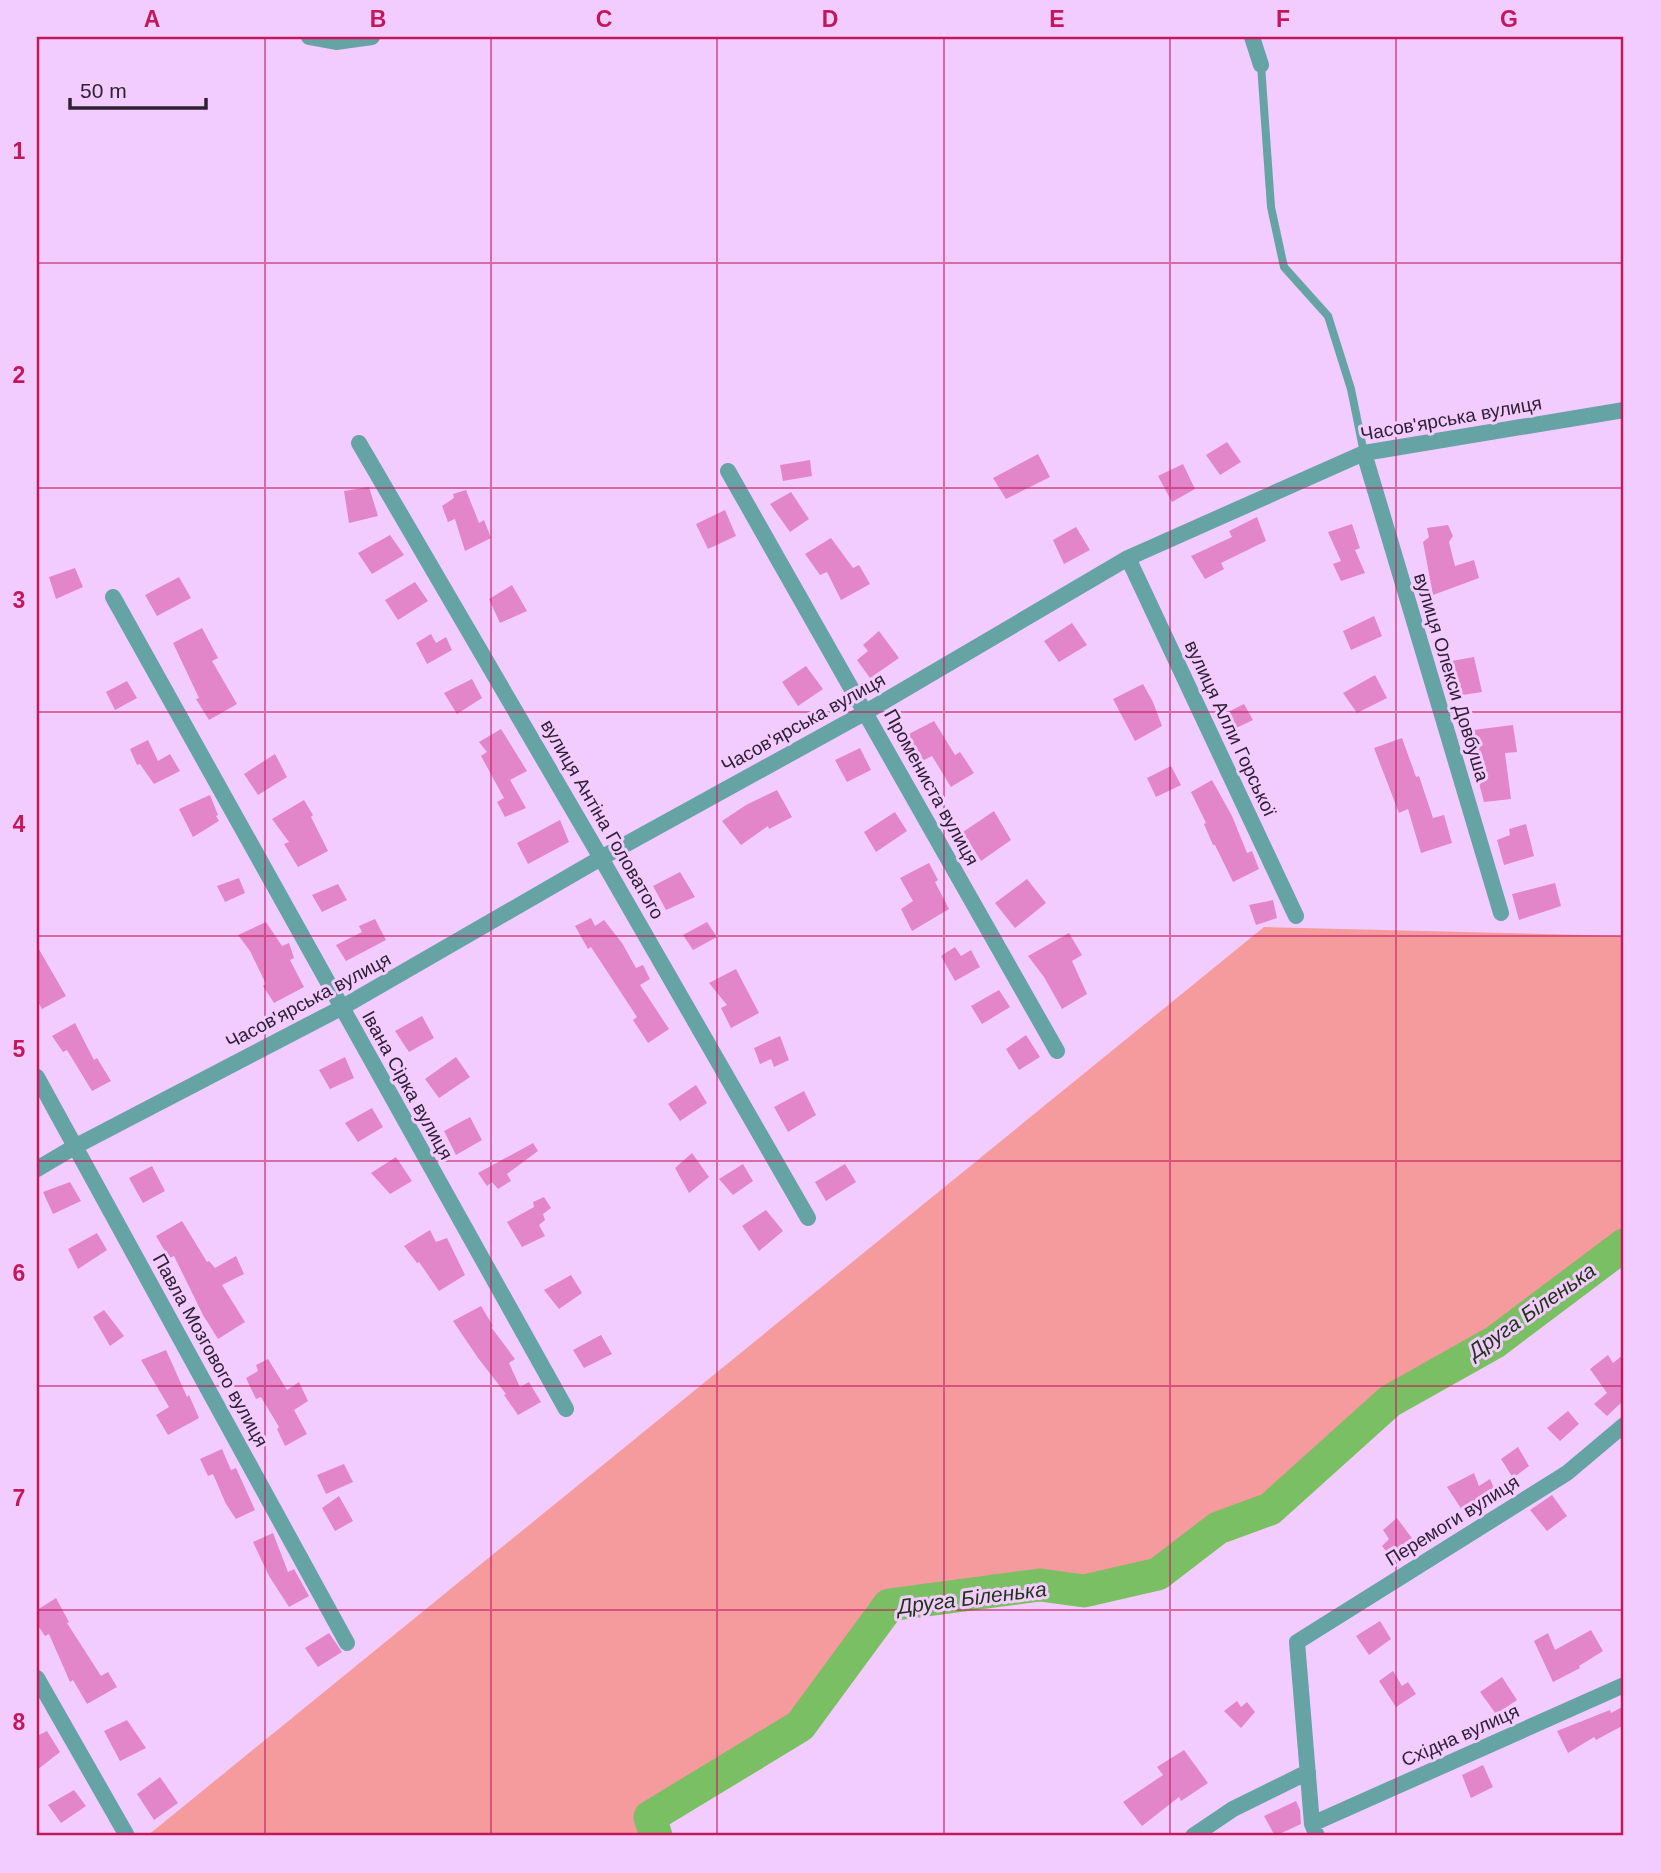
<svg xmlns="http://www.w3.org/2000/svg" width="1661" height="1873" font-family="Helvetica,sans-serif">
  <rect width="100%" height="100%" fill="#f3ccff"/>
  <path fill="#f59a9d" d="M1264 927 1624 936V1245L1495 1342 1390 1401 1270 1509 1218 1528 1158 1574 1084 1591 1040 1585 889 1605 800 1726 651 1816 656 1836H147Z"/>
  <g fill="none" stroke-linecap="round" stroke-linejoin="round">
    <path stroke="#7bbf64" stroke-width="33" d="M656 1836 650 1817 800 1726 889 1605 1040 1585 1084 1591 1158 1574 1218 1528 1270 1509 1390 1401 1495 1342 1624 1245"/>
  </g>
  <path fill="#e385c9" d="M1227 442 1241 462 1220 475 1206 455Z
    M1038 454 1050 477 1006 499 993 478Z
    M810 460 812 476 783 481 780 465Z
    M1183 464 1195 489 1172 502 1158 476Z
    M369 487 378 516 349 523 344 491Z
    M466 490 479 523 484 520 491 538 465 551 455 519 448 522 442 506 454 498 453 494Z
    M791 492 809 519 790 532 770 504Z
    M725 510 736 536 708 549 696 524Z
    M1257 517 1266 541 1221 563 1224 569 1205 579 1191 556 1232 537 1229 531Z
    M1352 524 1360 548 1355 550 1365 573 1341 581 1333 564 1341 561 1328 532Z
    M1448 525 1453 536 1449 542 1455 566 1474 560 1479 578 1433 595 1423 542 1429 537 1427 528Z
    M1076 527 1090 550 1064 564 1053 540Z
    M390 535 404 555 372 574 358 553Z
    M831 538 853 568 859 565 870 584 841 600 827 572 820 575 805 554Z
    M75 568 83 587 56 599 49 577Z
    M179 577 191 598 157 616 145 595Z
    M415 582 428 601 398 620 385 600Z
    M512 585 527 611 500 623 489 599Z
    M1374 616 1382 636 1351 650 1343 631Z
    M1072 623 1087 645 1059 662 1044 641Z
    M202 628 218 658 212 661 237 704 209 720 196 699 199 698 173 643Z
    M879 631 899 658 870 678 857 660 868 651 863 645Z
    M431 634 436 643 446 637 452 650 427 664 416 643Z
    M1474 657 1482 692 1456 696 1446 662Z
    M806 666 823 689 798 706 782 682Z
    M1375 675 1387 698 1357 713 1343 693Z
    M472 679 482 698 457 714 444 693Z
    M127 681 137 698 115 710 106 692Z
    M1143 684 1153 702 1162 726 1135 741 1113 699Z
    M1244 704 1253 720 1230 731 1224 714Z
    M934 721 955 755 960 752 974 773 951 787 932 756 918 763 905 736Z
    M1513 725 1517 752 1505 753 1511 799 1484 802 1465 731Z
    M501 729 527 771 510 780 526 808 505 817 497 802 504 798 481 756 487 752 479 742Z
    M1402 738 1416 777 1419 776 1433 818 1444 815 1452 843 1421 853 1408 809 1399 813 1374 748Z
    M148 740 158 761 170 754 180 771 154 784 140 764 137 765 130 749Z
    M860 748 871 770 847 782 835 760Z
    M275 754 287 777 258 795 244 774Z
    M1171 766 1181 785 1156 797 1147 778Z
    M1212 780 1232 816 1247 853 1252 851 1259 869 1233 882 1215 845H1213L1204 824 1206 823 1191 792Z
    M777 790 792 817 769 829 768 826 741 845 722 821 746 805Z
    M210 795 218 815 216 816 219 821 193 837 179 809Z
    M304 800 313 815 311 817 328 851 298 867 284 844 289 842 272 819Z
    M994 811 1011 840 981 861 963 832Z
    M895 812 907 831 876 852 864 832Z
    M560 820 569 842 528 864 517 843Z
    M1526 824 1534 856 1504 865 1497 840 1510 835 1509 829Z
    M929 863 938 880 935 882 949 909 912 931 901 909 913 901 900 878Z
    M680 872 695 897 666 910 653 886Z
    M239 878 245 893 225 902 217 886Z
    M1027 879 1046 903 1015 928 995 903Z
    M1555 883 1561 906 1519 920 1512 894Z
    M338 884 347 900 322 912 312 895Z
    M1273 900 1277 918 1256 925 1249 905Z
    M591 918 595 926 604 920 622 943 636 968 643 965 650 979 640 985 669 1029 648 1043 633 1020 637 1017 591 947 588 949 575 926Z
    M375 919 386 940 346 961 336 945 362 932 359 926Z
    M266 922 282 946 289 943 294 958 290 960 304 987 274 1003 263 986 266 984 250 951 238 935Z
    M707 922 717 937 693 950 683 935Z
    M1069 933 1082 955 1072 961 1087 994 1062 1009 1044 977 1028 956Z
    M37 946 66 996 42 1009 37 1000Z
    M955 947 961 956 971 950 980 967 955 981 941 956Z
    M736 969 759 1013 731 1028 721 1008 727 1005 709 983Z
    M999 990 1010 1007 982 1024 971 1006Z
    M422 1016 434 1038 409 1052 395 1031Z
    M75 1023 94 1060 97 1058 111 1081 92 1091 67 1050 63 1052 52 1036Z
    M1026 1035 1040 1057 1019 1070 1006 1049Z
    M780 1036 789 1060 774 1067 771 1059 760 1064 754 1048Z
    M345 1057 354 1078 330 1089 319 1070Z
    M456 1057 470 1077 439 1098 425 1079Z
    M696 1085 707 1103 680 1121 668 1104Z
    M804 1091 816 1115 788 1132 774 1107Z
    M372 1108 383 1127 358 1142 345 1123Z
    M470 1117 482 1140 456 1155 444 1131Z
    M533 1143 538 1151 507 1174 511 1181 498 1189 492 1182 487 1186 478 1173Z
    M692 1153 709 1177 689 1193 675 1168Z
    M396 1157 412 1181 390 1194 371 1173Z
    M743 1164 753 1181 733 1195 719 1179Z
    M845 1164 856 1182 826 1201 815 1182Z
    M152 1166 165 1191 143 1203 129 1178Z
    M70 1182 81 1201 53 1214 43 1192Z
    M544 1197 551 1208 543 1214 545 1220 539 1225 545 1236 522 1247 507 1222 534 1207 533 1202Z
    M766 1210 783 1231 759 1251 742 1226Z
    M182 1221 207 1262 209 1261 215 1268 236 1256 244 1274 222 1285 245 1322 218 1339 203 1315 174 1256 169 1258 156 1236Z
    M430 1230 436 1242 447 1238 465 1275 439 1291 419 1262 417 1263 404 1246Z
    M97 1233 107 1250 78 1269 68 1249Z
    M571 1275 582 1293 559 1309 544 1290Z
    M481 1306 493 1326 491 1327 515 1359 509 1363 520 1387 529 1382 541 1402 518 1415 504 1395 506 1394 478 1358 453 1321Z
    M104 1310 124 1336 110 1346 93 1317Z
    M601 1335 612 1354 584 1368 573 1350Z
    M166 1350 187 1397 189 1395 199 1418 168 1435 156 1415 169 1407 141 1360Z
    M1624 1354V1400L1607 1416 1594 1404 1607 1393 1590 1369 1608 1355 1613 1363Z
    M268 1359 287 1390 299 1382 308 1401 294 1410 307 1434 285 1446 277 1429 279 1427 261 1397 256 1399 246 1378 258 1371 256 1365Z
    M1568 1411 1579 1424 1560 1441 1547 1428Z
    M1518 1447 1529 1466 1513 1478 1501 1459Z
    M222 1449 231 1470 236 1468 255 1510 236 1519 226 1504 213 1474 208 1476 200 1459Z
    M344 1464 353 1482 326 1494 317 1475Z
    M1474 1473 1479 1486 1490 1479 1497 1495 1466 1516 1447 1487Z
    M1552 1495 1567 1516 1547 1531 1530 1510Z
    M339 1496 353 1521 335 1531 322 1508Z
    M1397 1518 1414 1541 1392 1559 1382 1546 1389 1539 1383 1530Z
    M273 1533 288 1572 294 1569 309 1596 289 1607 269 1576 253 1542Z
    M56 1598 69 1622 67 1623 101 1676 108 1672 117 1687 87 1704 73 1680 70 1682 49 1634 45 1636 37 1624V1610Z
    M1380 1621 1391 1639 1369 1655 1356 1636Z
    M1591 1630 1603 1651 1579 1666 1580 1668 1553 1682 1534 1641 1548 1633 1555 1650Z
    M329 1633 342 1652 318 1667 305 1648Z
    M1393 1671 1402 1686 1408 1682 1416 1694 1396 1707 1379 1681Z
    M1502 1677 1517 1700 1496 1714 1480 1692Z
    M1237 1701 1241 1707 1247 1702 1255 1712 1241 1728 1224 1711Z
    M1624 1706V1725L1596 1740 1594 1737 1568 1753 1557 1731 1610 1710 1611 1713Z
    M127 1720 146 1748 120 1761 104 1731Z
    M47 1731 60 1752 37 1770V1736Z
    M1184 1750 1208 1783 1181 1801 1179 1797 1142 1826 1123 1802 1163 1775 1157 1767Z
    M1483 1765 1493 1787 1471 1798 1462 1775Z
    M160 1777 178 1803 154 1820 137 1794Z
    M74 1790 86 1806 61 1823 48 1805Z
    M1296 1801 1300 1810 1301 1824 1275 1836 1264 1816Z"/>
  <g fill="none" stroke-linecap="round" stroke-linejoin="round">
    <path stroke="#65a3a5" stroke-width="8" d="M1261 65 1271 207 1284 267 1328 316 1351 389 1364 453"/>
    <path stroke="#65a3a5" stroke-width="16" d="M309 37 336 42 372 37
      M1252 37 1261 65
      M359 443 601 858 808 1218
      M1364 453 1501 913
      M728 471 1057 1051
      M1128 558 1296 916
      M113 597 566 1409
      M37 1077 347 1643
      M37 1169 76 1146 341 1008 601 858 866 712 1128 558 1364 453 1624 410
      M37 1678 126 1834
      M1312 1824 1624 1685
      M1193 1836 1233 1809 1308 1772
      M1317 1836 1312 1824 1297 1642 1567 1473 1624 1425"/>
  </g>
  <path fill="none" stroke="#c2185b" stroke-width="2" stroke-opacity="0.55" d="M265 37V1836M491 37V1836M717 37V1836M944 37V1836M1170 37V1836M1396 37V1836M37 263H1624M37 488H1624M37 712H1624M37 936H1624M37 1161H1624M37 1386H1624M37 1610H1624"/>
  <g text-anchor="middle" stroke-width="6" stroke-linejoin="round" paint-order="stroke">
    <g font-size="19" fill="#2f2033" stroke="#f3ccff">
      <text transform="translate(1451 418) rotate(-10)" y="7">Часов'ярська вулиця</text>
      <text transform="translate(1452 677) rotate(73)" y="7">вулиця Олекси Довбуша</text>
      <text transform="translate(803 722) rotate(-29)" y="7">Часов'ярська вулиця</text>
      <text transform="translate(1231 728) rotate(65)" y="7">вулиця Алли Горської</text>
      <text transform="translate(932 787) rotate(61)" y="7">Промениста вулиця</text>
      <text transform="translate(603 819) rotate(60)" y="7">вулиця Антіна Головатого</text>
      <text transform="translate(308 1000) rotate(-28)" y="7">Часов'ярська вулиця</text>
      <text transform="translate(408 1085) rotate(61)" y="7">Івана Сірка вулиця</text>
      <text transform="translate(211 1350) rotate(61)" y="7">Павла Мозгового вулиця</text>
      <text transform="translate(1452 1520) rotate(-32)" y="7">Перемоги вулиця</text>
      <text transform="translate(1460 1735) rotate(-24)" y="7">Східна вулиця</text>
    </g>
    <g font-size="21" font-style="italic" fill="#1c3612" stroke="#f3ccff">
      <text transform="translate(1532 1311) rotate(-35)" y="7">Друга Біленька</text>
      <text transform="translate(972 1598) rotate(-7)" y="7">Друга Біленька</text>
    </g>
  </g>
  <rect width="1661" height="1873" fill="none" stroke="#f3ccff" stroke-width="77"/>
  <path d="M70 98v10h136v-10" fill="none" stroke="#2f2033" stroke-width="3.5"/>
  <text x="80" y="98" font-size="21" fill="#2f2033" stroke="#f3ccff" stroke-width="5" paint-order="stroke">50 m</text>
  <rect x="38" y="38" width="1584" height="1796" fill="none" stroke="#c2185b" stroke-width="2.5"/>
  <g font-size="23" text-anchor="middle" font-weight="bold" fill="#c2185b">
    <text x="152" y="27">A</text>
    <text x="378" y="27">B</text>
    <text x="604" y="27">C</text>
    <text x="830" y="27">D</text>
    <text x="1057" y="27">E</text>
    <text x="1283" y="27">F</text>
    <text x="1509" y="27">G</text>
    <text x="19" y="159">1</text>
    <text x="19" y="383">2</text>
    <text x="19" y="608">3</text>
    <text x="19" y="832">4</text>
    <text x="19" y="1057">5</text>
    <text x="19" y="1281">6</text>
    <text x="19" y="1506">7</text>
    <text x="19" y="1730">8</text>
  </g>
</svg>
